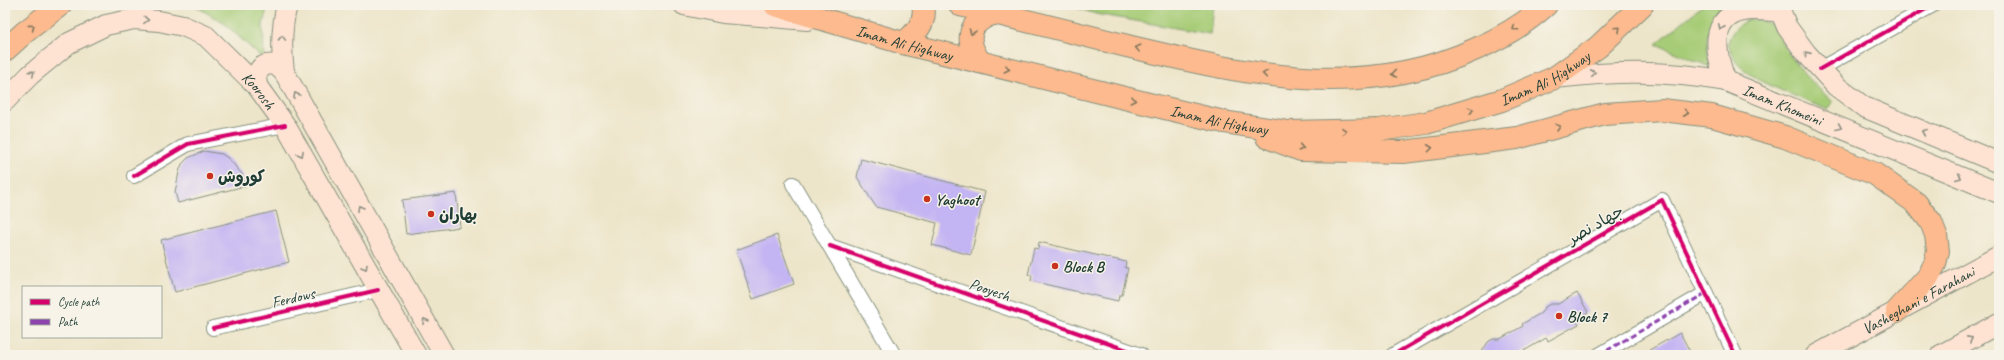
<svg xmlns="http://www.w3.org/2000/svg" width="2004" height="360" font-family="Caveat,'Playpen Sans Arabic',sans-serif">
  <rect width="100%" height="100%" fill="#f7f3e8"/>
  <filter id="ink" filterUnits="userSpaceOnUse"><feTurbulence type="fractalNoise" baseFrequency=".025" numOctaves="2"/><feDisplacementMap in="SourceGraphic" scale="8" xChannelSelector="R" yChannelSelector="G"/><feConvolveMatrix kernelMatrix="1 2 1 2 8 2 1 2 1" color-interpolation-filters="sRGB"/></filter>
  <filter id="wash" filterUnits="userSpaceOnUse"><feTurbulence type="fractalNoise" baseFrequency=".012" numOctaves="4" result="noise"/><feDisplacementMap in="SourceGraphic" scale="16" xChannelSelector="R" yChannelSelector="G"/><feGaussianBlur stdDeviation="0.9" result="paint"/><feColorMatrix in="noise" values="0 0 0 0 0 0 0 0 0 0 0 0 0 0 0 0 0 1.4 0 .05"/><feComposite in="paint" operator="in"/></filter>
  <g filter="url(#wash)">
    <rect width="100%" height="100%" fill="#ede5c9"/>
    <path fill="#a7cc77" stroke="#638456" d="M194 5H268L263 24 264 60 225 24Z
      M1068 5H1213L1210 34 1096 14Z
      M1703 5H1736C1704 19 1705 36 1710 67L1656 44Z
      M1750 19 1760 20 1774 25C1786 56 1808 79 1833 102L1828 110C1804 99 1752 82 1736 62 1732 56 1730 49 1728 42 1733 29 1738 24 1750 19Z"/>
    <g id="blocks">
      <path fill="#c3b4f3" d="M204 151 222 154 229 159 242 174 245 186 178 203 175 192 179 172 182 164 188 158Z
        M861 159 985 192 971 255 932 245 937 223 876 207 857 177Z
        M456 193 460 227 406 234 402 200Z
        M276 211 289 262 175 292 161 240Z
        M777 235 794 284 753 299 736 250Z
        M1039 242 1126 262 1125 268H1128L1122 295H1119L1118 301 1031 281 1032 275H1028L1034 248 1038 249Z
        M1577 293 1588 312 1576 319 1579 324 1548 341 1546 338 1517 355H1480L1488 342 1493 339H1500L1523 326 1522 324 1541 313 1545 307 1550 304H1558Z
        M1680 333 1692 355H1640Z"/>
    </g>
  </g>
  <g filter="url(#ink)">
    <use href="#blocks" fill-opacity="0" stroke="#86917e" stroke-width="1"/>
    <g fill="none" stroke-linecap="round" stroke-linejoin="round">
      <g stroke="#86917e" stroke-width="16">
        <path id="minor" d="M1820 69 1933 5
          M134 176 188 144 285 125
          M793 184 894 355
          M830 246 1141 355
          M213 328 378 290
          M1393 355 1662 200 1735 355
          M1599 355 1706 293"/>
      </g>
      <g stroke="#86917e" stroke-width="22">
        <g id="secondary">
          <path d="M287 5C281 28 281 49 284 72L444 355"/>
          <path d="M684 5 723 13 807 20"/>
          <path d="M1778 5 1787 27 1806 53 1836 86 1864 107 1999 163"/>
          <path id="s1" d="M1554 78C1617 71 1664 70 1726 81L1999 193"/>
          <path d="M1726 81C1713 49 1709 9 1756 10 1765 10 1773 11 1781 12"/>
          <path d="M257 86 256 76C260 66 266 63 276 65L284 72"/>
          <path id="s2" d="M5 101 30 75 69 43 106 25 134 19 159 21 183 26 206 36 257 86 285 125 416 355"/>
          <path id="s3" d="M1816 355 1999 256"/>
          <path d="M1941 355 1999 323"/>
        </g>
      </g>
      <g stroke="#86917e" stroke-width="24">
        <g id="trunk">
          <path id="s4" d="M775 5 903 43 1165 108 1224 122 1288 132 1379 130 1426 123 1502 100 1554 78 1598 47 1642 5"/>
          <path d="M960 5C1016 18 1072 32 1127 46 1245 74 1360 102 1476 49 1501 38 1526 23 1546 5"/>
          <path d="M903 43C916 34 927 22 923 5"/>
          <path d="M5 50 25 32 60 5"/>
          <path d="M980 62C964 39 968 21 996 13"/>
          <path d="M1267 137 1301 150 1403 152 1517 138 1605 114 1662 110 1712 116 1785 137 1875 174 1916 203 1931 222 1936 235 1938 251 1935 264 1928 277 1897 311"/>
        </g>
      </g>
      <use href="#minor" stroke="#fff" stroke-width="14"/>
      <use href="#secondary" stroke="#fee3d2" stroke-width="20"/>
      <use href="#trunk" stroke="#fcba8e" stroke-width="22"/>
      <path stroke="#8e44ad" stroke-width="3" stroke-dasharray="6 3" stroke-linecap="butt" d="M1599 355 1706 293"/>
      <g stroke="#f7f3e8" stroke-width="6">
        <path id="cycleway" d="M1820 69 1933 5
          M134 176 188 144 285 125
          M830 246 1141 355
          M213 328 378 290
          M1393 355 1662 200 1735 355"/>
      </g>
      <use href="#cycleway" stroke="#d6006c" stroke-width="4"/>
    </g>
    <defs><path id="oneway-chevron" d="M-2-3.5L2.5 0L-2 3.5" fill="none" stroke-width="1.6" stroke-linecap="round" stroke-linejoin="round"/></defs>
    <g stroke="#8e9083">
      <use href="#oneway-chevron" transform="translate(146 20) rotate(4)"/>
      <use href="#oneway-chevron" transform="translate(1721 27) rotate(115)"/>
      <use href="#oneway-chevron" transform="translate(282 38) rotate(-88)"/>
      <use href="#oneway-chevron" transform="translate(1807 54) rotate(-129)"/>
      <use href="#oneway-chevron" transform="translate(32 73) rotate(-41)"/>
      <use href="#oneway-chevron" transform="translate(1593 73) rotate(-7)"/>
      <use href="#oneway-chevron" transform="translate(296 95) rotate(-118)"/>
      <use href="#oneway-chevron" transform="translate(1839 127) rotate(23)"/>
      <use href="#oneway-chevron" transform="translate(1924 132) rotate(-157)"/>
      <use href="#oneway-chevron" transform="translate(301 154) rotate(61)"/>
      <use href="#oneway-chevron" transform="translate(1959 177) rotate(23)"/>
      <use href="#oneway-chevron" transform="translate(360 208) rotate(-120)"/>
      <use href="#oneway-chevron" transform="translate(365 267) rotate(61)"/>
      <use href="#oneway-chevron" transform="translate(425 321) rotate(-120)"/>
      <use href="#oneway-chevron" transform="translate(1970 339) rotate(-28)"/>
    </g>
    <g stroke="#82755c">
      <use href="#oneway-chevron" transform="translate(32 27) rotate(-37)"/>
      <use href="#oneway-chevron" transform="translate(1515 28) rotate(145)"/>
      <use href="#oneway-chevron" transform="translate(1618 29) rotate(-43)"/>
      <use href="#oneway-chevron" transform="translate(972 32) rotate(109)"/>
      <use href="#oneway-chevron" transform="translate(1138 48) rotate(-166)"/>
      <use href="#oneway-chevron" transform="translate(1007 69) rotate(14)"/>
      <use href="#oneway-chevron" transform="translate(1265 74) rotate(-171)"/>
      <use href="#oneway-chevron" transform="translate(1394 74) rotate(171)"/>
      <use href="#oneway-chevron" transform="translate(1133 100) rotate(14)"/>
      <use href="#oneway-chevron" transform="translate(1471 110) rotate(-16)"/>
      <use href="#oneway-chevron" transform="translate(1686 113) rotate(7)"/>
      <use href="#oneway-chevron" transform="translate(1558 127) rotate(-15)"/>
      <use href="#oneway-chevron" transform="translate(1344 131) rotate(-1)"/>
      <use href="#oneway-chevron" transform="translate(1301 148) rotate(12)"/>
      <use href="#oneway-chevron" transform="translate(1430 148) rotate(-7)"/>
    </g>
  </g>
  <g fill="#c8321e" stroke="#f7f3e8" stroke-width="1.5">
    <circle cx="210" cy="176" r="4"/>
    <circle cx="927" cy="199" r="4"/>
    <circle cx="431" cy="214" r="4"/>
    <circle cx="1055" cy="266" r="4"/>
    <circle cx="1559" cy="316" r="4"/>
  </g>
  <g text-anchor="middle" stroke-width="3" stroke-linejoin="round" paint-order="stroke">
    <g font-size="16" fill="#1f3d34" stroke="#f7f3e8">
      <text dy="6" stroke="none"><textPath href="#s4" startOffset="135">Imam Ali Highway</textPath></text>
      <text dy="6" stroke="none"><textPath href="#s4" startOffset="795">Imam Ali Highway</textPath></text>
      <text dy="6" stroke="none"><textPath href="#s2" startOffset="307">Koorosh</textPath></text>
      <text dy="6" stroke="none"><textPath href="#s1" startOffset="234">Imam Khomeini</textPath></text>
      <text dy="6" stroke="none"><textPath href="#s4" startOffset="459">Imam Ali Highway</textPath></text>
      <text transform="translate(1595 224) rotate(-30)" y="6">جهاد نصر</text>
      <text transform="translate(990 289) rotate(19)" y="6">Pooyesh</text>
      <text transform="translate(293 297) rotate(-13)" y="6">Ferdows</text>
      <text dy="6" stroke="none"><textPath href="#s3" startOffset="116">Vasheghani e Farahani</textPath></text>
    </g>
    <g font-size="16" font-weight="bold" fill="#1f3d34" stroke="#f7f3e8" text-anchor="start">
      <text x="218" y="182">کوروش</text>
      <text x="935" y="205">Yaghoot</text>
      <text x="439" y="220">بهاران</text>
      <text x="1063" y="272">Block B</text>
      <text x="1567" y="322">Block 7</text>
    </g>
  </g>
  <rect width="2004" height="360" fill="none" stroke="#f7f3e8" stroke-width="20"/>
  <rect x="22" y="286" width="140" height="52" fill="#f7f3e8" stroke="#a1aaa0"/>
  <rect x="30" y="299" width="20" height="6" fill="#d6006c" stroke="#a1aaa0"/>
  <text x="58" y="306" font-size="12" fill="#1f3d34">Cycle path</text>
  <rect x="30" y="319" width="20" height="6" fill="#8e44ad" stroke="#a1aaa0"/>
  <text x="58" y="326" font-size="12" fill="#1f3d34">Path</text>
</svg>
